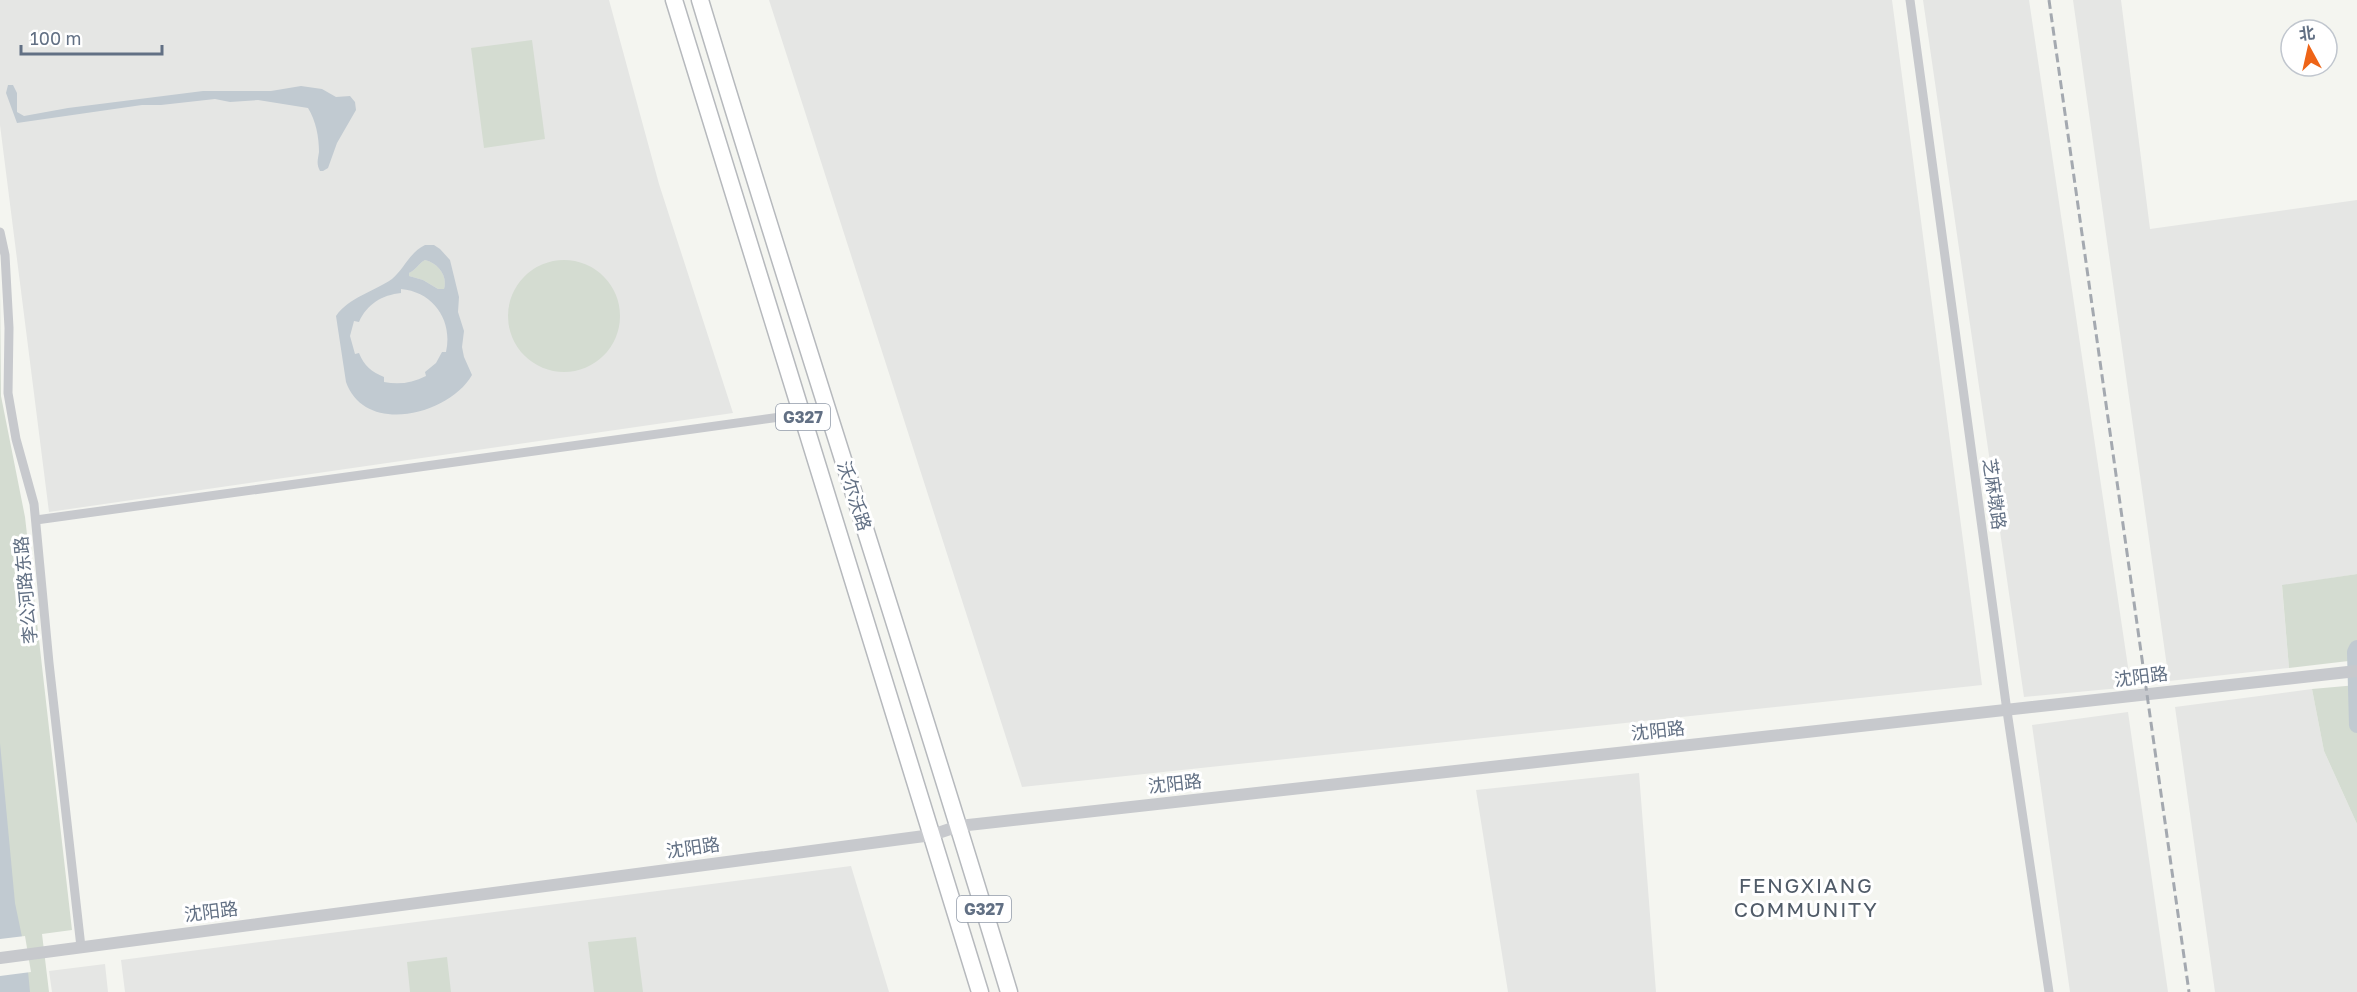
<svg xmlns="http://www.w3.org/2000/svg" width="2357" height="992" font-family="'Golos Text','Noto Sans SC',sans-serif">
  <rect width="100%" height="100%" fill="#f4f5f0"/>
  <path fill="#e5e6e4" d="M0 0H609L659 184 733 413 49 512 0 125Z
    M769 0H1892L1982 685 1022 787Z
    M1923 0H2029L2131 687 2024 697Z
    M2073 0H2121L2150 229 2357 200V574L2282 586 2289 668 2169 681Z
    M2312 689 2324 751 2357 824V992H2215L2175 707Z
    M2128 712 2168 992H2070L2032 725Z
    M1639 773 1656 992H1508L1476 790Z
    M851 866 889 992H125L121 960Z
    M105 964 108 992H52L49 971Z"/>
  <path fill="#d4dcd1" d="M532 40 545 139 484 148 471 48Z
    M425 260C438 263 448 276 444 289H438L423 280 409 276V273C416 270 418 264 425 260Z
    M508 316a56 56 0 1 1 112 0a56 56 0 1 1-112 0Z
    M0 287 1 396 25 517 72 930 42 934 49 992H0Z
    M2357 574V660L2289 668 2282 585Z
    M2357 685V824L2324 751 2312 689Z
    M636 937 643 992H594L588 942Z
    M447 957 451 992H410L407 962Z"/>
  <path fill="#c1cad1" fill-rule="evenodd" d="M8 85H13L17 93V112L24 116 68 108 203 91H271L301 86 322 89 336 97 350 96 355 102 356 110 337 143 328 168 323 171H320C316 164 318 159 319 152 319 137 316 121 308 108L258 100 230 102 215 99 161 105H142L17 123 6 93Z
    M425 245H434L440 249 450 260 459 297 458 312 464 331 462 347 464 357 472 375C449 415 365 436 346 382L336 316C348 298 375 291 392 279 404 269 410 252 425 245ZM425 260C438 263 448 276 444 289H438L423 280 409 276V273C416 270 418 264 425 260ZM401 289C434 292 453 321 446 352H442L436 363 425 372 426 376C412 383 399 385 384 382V377C372 372 364 366 359 353L355 354 350 336 354 321 359 322C367 304 382 295 401 293Z
    M0 743 15 903 27 961 30 992H0Z"/>
  <path fill="#f4f5f0" d="M25 936 31 972 0 976V939Z"/>
  <g fill="none" stroke-linecap="round" stroke-linejoin="round">
    <path stroke="#c1cad1" stroke-width="16" d="M2357 648 2355 652 2357 725"/>
    <g stroke="#b6b9bd" stroke-width="19">
      <path id="trunk" d="M674 0 980 992
        M700 0C800 331 909 660 1009 992"/>
    </g>
    <path stroke="#c7c9cd" stroke-width="9" d="M1910 0 2007 711 2049 992
      M0 232 5 255 9 328 8 393 16 439 34 504 49 663 81 947
      M36 520 802 414"/>
    <path stroke="#c7c9cd" stroke-width="12" d="M0 958 932 835 959 826 2357 671"/>
    <use href="#trunk" stroke="#fff" stroke-width="16"/>
    <path stroke="#a4a9b0" stroke-width="3" stroke-dasharray="9 4.5" stroke-linecap="butt" d="M2049 0 2189 992"/>
  </g>
  <g text-anchor="middle" stroke-width="6" stroke-linejoin="round" paint-order="stroke">
    <g fill="#fff" stroke="#919ba9" stroke-width="1.5">
      <rect x="776" y="404" width="54" height="26" rx="4.5"/>
      <rect x="957" y="896" width="54" height="26" rx="4.5"/>
    </g>
    <g font-size="16" font-weight="bold" fill="#627084">
      <text x="803" y="423">G327</text>
      <text x="984" y="915">G327</text>
    </g>
    <g font-size="18" fill="#627084" stroke="#fff">
      <text transform="translate(1994 494) rotate(82)" y="6">芝麻墩路</text>
      <text transform="translate(854 496) rotate(72)" y="6">沃尔沃路</text>
      <text transform="translate(26 590) rotate(-95)" y="6">李公河路东路</text>
      <text transform="translate(2141 677) rotate(-7)" y="6">沈阳路</text>
      <text transform="translate(1658 731) rotate(-6)" y="6">沈阳路</text>
      <text transform="translate(1175 784) rotate(-6)" y="6">沈阳路</text>
      <text transform="translate(693 848) rotate(-8)" y="6">沈阳路</text>
      <text transform="translate(211 912) rotate(-7)" y="6">沈阳路</text>
    </g>
    <g font-size="21" letter-spacing="1.5" fill="#505b68" stroke="#fff">
      <text x="1806" y="893">FENGXIANG<tspan x="1806" dy="24">COMMUNITY</tspan></text>
    </g>
  </g>
  <g transform="translate(2309 48) rotate(352)"><circle r="28" fill="#ffffff" stroke="#c0c6ce" stroke-width="1.5"/>
  <path d="M0-4.5L10 22L0 15L-10 22Z" fill="#ee6417"/>
  <text y="-9" font-size="16" font-weight="bold" text-anchor="middle" fill="#627084">北</text>
  </g>
  <path d="M21 45v9h141v-9" fill="none" stroke="#627084" stroke-width="3"/>
  <text x="30" y="45" font-size="18" fill="#627084" stroke="#ffffff" stroke-width="4.5" paint-order="stroke">100 m</text>
</svg>
